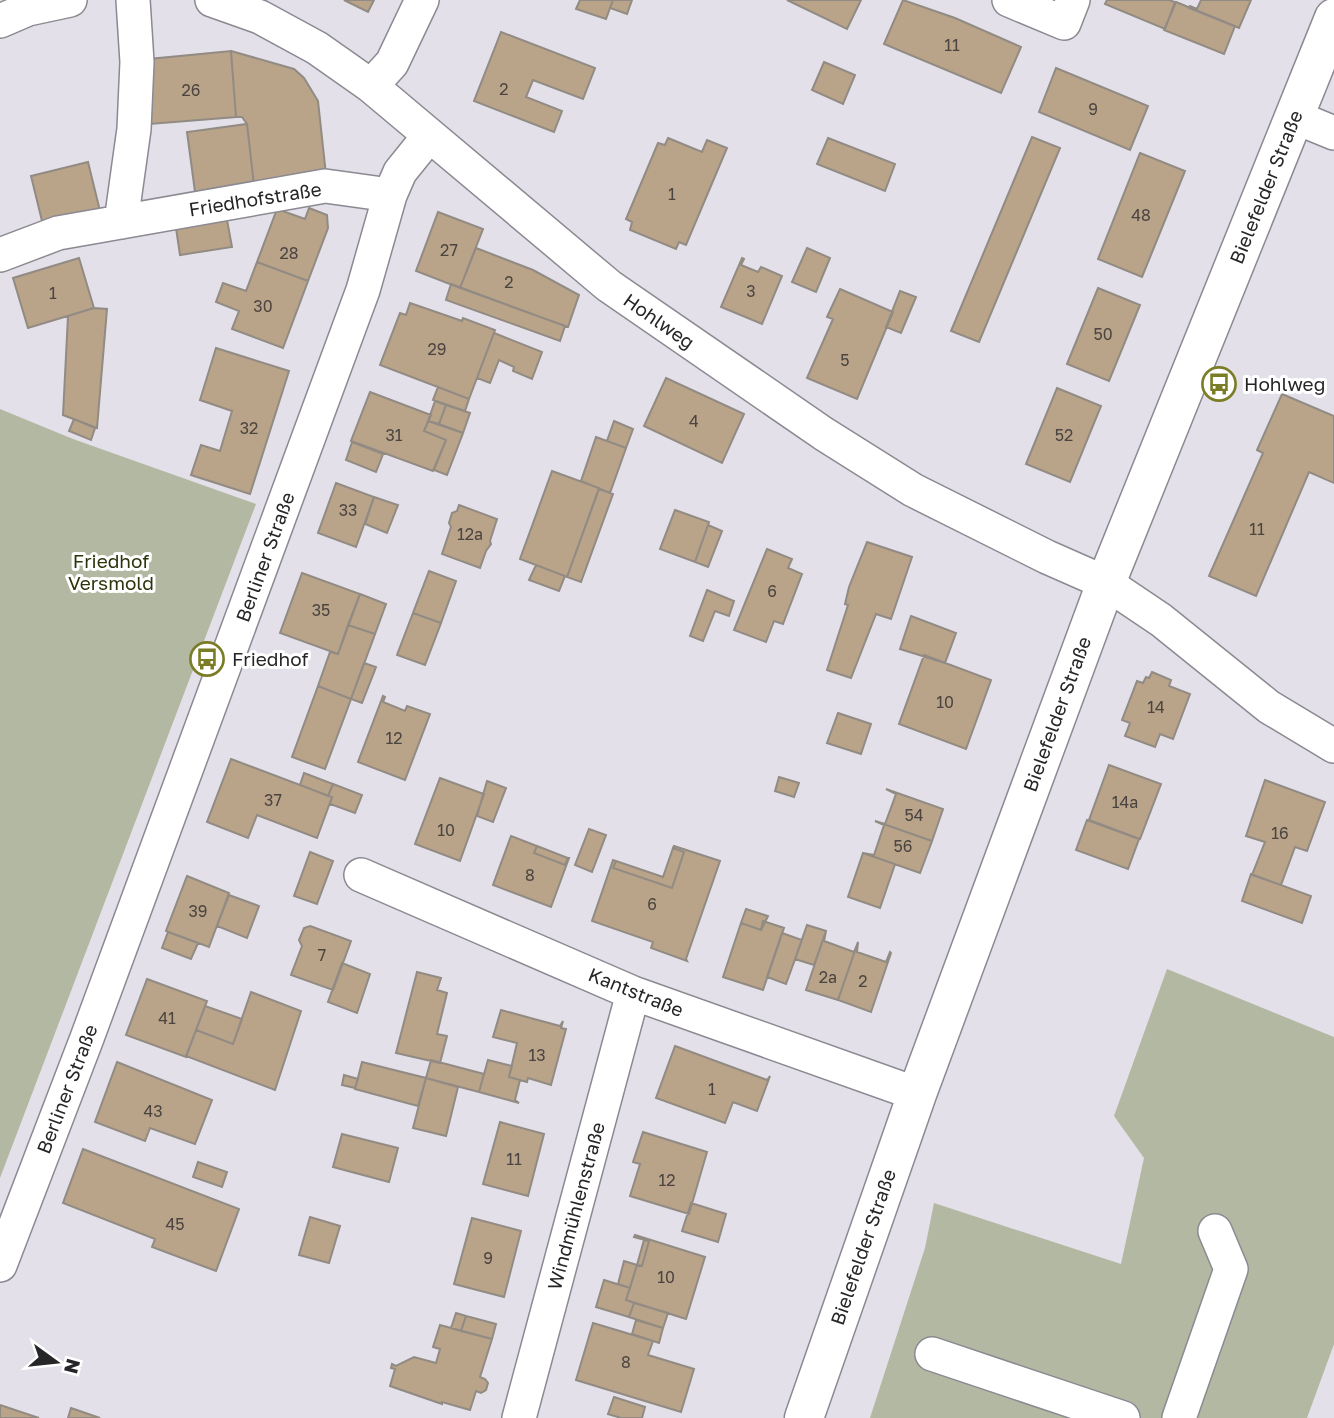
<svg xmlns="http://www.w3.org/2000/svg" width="1334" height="1418" font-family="'Golos Text',sans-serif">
  <rect width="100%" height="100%" fill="#e3e0e9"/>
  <path fill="#b3b8a2" d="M0 409 73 439 256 504 0 1178Z
    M1167 969 1334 1037V1344L1307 1418H870L925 1248 934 1203 1121 1264 1144 1158 1114 1116Z"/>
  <path fill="#b9a389" stroke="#918b84" stroke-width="2" d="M344 0H374L368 12Z
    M580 0H613L606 19 576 9Z
    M613 0H632L627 14 610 8Z
    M787 0H861L847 29Z
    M903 0 955 18 1021 47 1001 93 884 44Z
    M1107 0H1169L1175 2 1165 29 1105 4Z
    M1201 0H1251L1239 28 1189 8 1190 6 1197 9Z
    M1176 2 1235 26 1224 54 1164 30Z
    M501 32 595 68 583 99 533 80 526 97 562 111 554 132 474 101Z
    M231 51 236 117 150 124 149 59Z
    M231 51 294 69 304 78 318 101 326 175 254 185 247 124 242 117H236Z
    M824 62 855 75 843 104 812 90Z
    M1056 68 1148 106 1130 150 1039 112Z
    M247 124 254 185 195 192 187 132Z
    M1032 137 1060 148 979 342 951 331Z
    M668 138 702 152 707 140 727 148 686 245 679 242 676 249 630 230 632 222 626 219 658 143 665 145Z
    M828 138 895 164 885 191 817 164Z
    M1140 153 1185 171 1142 277 1098 259Z
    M88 162 100 211 43 225 31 176Z
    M309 208 327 215 328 228 308 281 257 262 277 209 305 219Z
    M438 212 483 229 460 288 416 271Z
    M227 220 232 247 180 255 176 228Z
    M476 248 533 270 579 295 568 327 460 288Z
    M807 248 830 258 816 292 792 282Z
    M79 258 94 308 28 328 13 278Z
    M742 258 744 259 741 265 758 272 761 267 782 276 762 324 721 307Z
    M257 262 308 281 283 348 232 329 239 311 216 302 223 283 246 291Z
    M451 284 565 326 560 341 446 300Z
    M1098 288 1140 305 1109 381 1067 364Z
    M840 289 893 312 857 399 807 378 833 319 827 317Z
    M900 291 916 297 901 333 886 327Z
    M410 303 462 321 463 318 495 330 469 399 380 365 400 313 406 315Z
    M94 308 107 309 97 428 63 415 68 316Z
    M494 333 542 352 532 379 513 371 514 367 499 360 490 383 477 378Z
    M216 348 289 371 250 494 191 475 201 445 220 451 232 411 200 400Z
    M666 378 744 414 722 463 644 426Z
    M438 387 469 399 465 411 433 400Z
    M1057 388 1101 406 1070 482 1026 464Z
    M370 392 431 415 424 431 446 440 433 471 351 441Z
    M1282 394 1334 416V483L1309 472 1256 596 1209 576 1263 453 1257 450Z
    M435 401 446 405 439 424 428 421Z
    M446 405 470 413 463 433 439 424Z
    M74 419 95 428 91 440 69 431Z
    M428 421 463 433 447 475 434 470 446 440 424 431Z
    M614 421 633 429 626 448 607 441Z
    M596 437 626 448 610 493 581 481Z
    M352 442 383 454 376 472 346 460Z
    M552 471 599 488 567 577 520 559Z
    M336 483 374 497 356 547 318 533Z
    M599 489 613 494 581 582 567 577Z
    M374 497 398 505 387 533 365 524Z
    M459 505 497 519 490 541 491 544 486 551 480 568 442 554 451 527 449 523 452 513 457 511Z
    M675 510 709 522 695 562 660 549Z
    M708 525 722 531 708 567 695 562Z
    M867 542 912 557 891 619 876 614 851 678 827 670 848 605 845 604 849 587Z
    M767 549 792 559 788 568 802 574 783 624 774 621 766 642 734 630Z
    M536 565 565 576 559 591 529 580Z
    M429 571 456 581 441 623 413 613Z
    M302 573 360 594 338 654 280 633Z
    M707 590 734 601 729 616 715 611 703 641 690 636Z
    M360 594 386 604 375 634 348 625Z
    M413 613 441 623 425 665 397 655Z
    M911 616 956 633 945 663 900 649Z
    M348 625 375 634 351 699 318 686 330 652 338 654Z
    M924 655 991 680 966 749 899 724Z
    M364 663 376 667 362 703 351 699Z
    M1152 672 1171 680 1169 686 1190 694 1173 739 1160 734 1155 747 1125 736 1130 723 1122 720 1137 681 1143 683 1146 677 1149 678Z
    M318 686 351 699 325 769 292 757Z
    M383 696 385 697 383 702 405 711 407 706 430 714 405 780 358 762Z
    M838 713 871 724 861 754 827 743Z
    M231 759 332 797 317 838 257 815 248 838 207 822Z
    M1109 765 1161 784 1140 839 1089 820Z
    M304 773 333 784 328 796 300 785Z
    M779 777 799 783 794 797 775 791Z
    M440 778 484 794 460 861 415 844Z
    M1265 780 1325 802 1307 851 1295 847 1281 885 1252 875 1265 842 1246 836Z
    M487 781 506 788 493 822 477 816Z
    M333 784 362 795 355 813 330 804 332 797 328 796Z
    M886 789 943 809 932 841 875 821 885 824 896 794Z
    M1087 820 1139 839 1128 869 1076 850Z
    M875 821 932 841 920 873 863 853 874 855 884 825Z
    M589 829 606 835 592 872 575 865Z
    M511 836 537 846 534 853 565 865 568 858H569L551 907 493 885Z
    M537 846 568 858 565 865 534 853Z
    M674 846 720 861 686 959 687 961 651 948 653 942 592 921 613 860 616 861 613 868 672 888 684 852 673 848Z
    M673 848 684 852 672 888 613 868 616 861 663 877Z
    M310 852 333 861 317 904 294 896Z
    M863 853 895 864 880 908 848 897Z
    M1251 874 1311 896 1302 923 1242 901Z
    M187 876 229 893 209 947 166 931Z
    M229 895 259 906 247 938 217 926Z
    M746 909 768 916 761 930 741 923Z
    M763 921 784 928 763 990 723 977 741 923 761 930Z
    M807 925 826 931 814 965 795 959Z
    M310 926 351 941 333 990 291 975 302 946 299 940 304 928Z
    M826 931 824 941 854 952 858 942 838 1000 806 990Z
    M168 932 198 943 191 959 162 948Z
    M782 933 802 940 786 984 767 977Z
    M858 942 857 952 886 962 890 952 891 953 871 1012 838 1000Z
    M342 963 370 974 357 1013 328 1002Z
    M417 972 441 978 437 990 447 993 437 1034 447 1036 440 1063 396 1053Z
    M147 979 207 1001 186 1057 126 1035Z
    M251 992 301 1011 275 1090 186 1056 196 1030 233 1044Z
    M205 1006 242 1019 233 1044 196 1030Z
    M501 1010 560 1026 563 1021 561 1028 566 1029 551 1085 528 1078 527 1082 509 1077 517 1043 493 1037Z
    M675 1046 767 1080 770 1076 757 1111 733 1102 725 1123 656 1098Z
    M431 1060 484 1074 479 1092 426 1078Z
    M488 1060 512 1066 509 1077 520 1080 515 1100 519 1103 479 1092Z
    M117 1062 212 1100 195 1144 150 1128 145 1141 95 1122Z
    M362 1062 426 1078 418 1106 355 1089Z
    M344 1075 358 1079 355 1088 342 1085Z
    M426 1078 458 1087 446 1136 413 1128Z
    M500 1122 544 1134 528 1196 483 1184Z
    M643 1132 707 1152 689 1214 630 1196 640 1164 633 1162Z
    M342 1134 398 1148 389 1182 333 1167Z
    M83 1149 239 1209 216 1271 152 1247 155 1239 63 1203Z
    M198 1162 227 1172 222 1187 193 1177Z
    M691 1203 726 1214 718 1242 682 1231Z
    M310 1217 340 1226 329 1263 299 1255Z
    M472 1218 521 1231 504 1297 454 1284Z
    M635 1235 705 1257 686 1319 626 1300 637 1265 642 1266 649 1241 634 1237Z
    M644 1240 649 1241 642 1266 637 1265Z
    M624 1261 637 1265 630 1288 618 1284Z
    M604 1280 630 1288 626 1300 634 1303 629 1317 596 1307Z
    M634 1303 668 1313 663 1328 629 1317Z
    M456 1313 466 1316 461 1331 451 1328Z
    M466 1316 496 1324 492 1339 461 1331Z
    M636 1320 663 1328 659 1343 632 1334Z
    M593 1323 653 1341 648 1355 694 1369 681 1412 576 1380Z
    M440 1325 492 1339 480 1377 485 1379 488 1383 486 1390 481 1393 476 1391 470 1410 442 1402V1404L390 1386 395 1369 391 1368 392 1364 396 1366 414 1357 436 1363 440 1349 433 1347Z
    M614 1397 645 1407 642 1418H621L608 1414Z
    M0 1405 39 1418H0Z
    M71 1408 100 1418H68Z"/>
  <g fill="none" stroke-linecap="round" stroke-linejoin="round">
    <g stroke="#8b8991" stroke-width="36">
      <path id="minor" d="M212 0 260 17 317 48 371 86 609 286 824 434 913 490 1047 557 1106 583 1161 620 1269 707 1334 746
        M1009 0 1064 23 1073 0
        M0 21 28 9 70 0
        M371 86 392 63 422 0
        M1295 117 1334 133
        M121 222 134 129 137 62 133 0
        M0 255 58 233 325 186 390 195
        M361 875 633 993 917 1094
        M0 1265 87 1038 363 290 390 195 400 172 429 136
        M932 1354 1123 1418
        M519 1418 633 993
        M1179 1418 1231 1269 1215 1231"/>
    </g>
    <g stroke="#8b8991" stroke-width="41">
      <path id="major" d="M804 1418 917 1094 1106 583 1334 18"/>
    </g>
    <use href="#minor" stroke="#fff" stroke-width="33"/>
    <use href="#major" stroke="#fff" stroke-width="38"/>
  </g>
  <defs>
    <g id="bus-ring" transform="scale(1.75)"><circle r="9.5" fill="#fff" stroke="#7b7d26" stroke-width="1.5"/><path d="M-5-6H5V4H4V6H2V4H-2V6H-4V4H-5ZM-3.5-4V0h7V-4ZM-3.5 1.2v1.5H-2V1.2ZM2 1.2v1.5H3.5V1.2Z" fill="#7b7d26"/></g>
  </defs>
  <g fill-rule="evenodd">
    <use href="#bus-ring" x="1219" y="384"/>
    <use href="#bus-ring" x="207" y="659"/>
  </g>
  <g text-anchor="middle" stroke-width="6" stroke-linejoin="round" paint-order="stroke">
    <g font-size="16" fill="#4b4440">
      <text x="952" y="51">11</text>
      <text x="504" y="95">2</text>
      <text x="191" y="96">26</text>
      <text x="1093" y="115">9</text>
      <text x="672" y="200">1</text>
      <text x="1141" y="221">48</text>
      <text x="449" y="256">27</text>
      <text x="289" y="259">28</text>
      <text x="509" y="288">2</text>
      <text x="751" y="297">3</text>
      <text x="53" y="299">1</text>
      <text x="263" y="312">30</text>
      <text x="1103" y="340">50</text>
      <text x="437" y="355">29</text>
      <text x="845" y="366">5</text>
      <text x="694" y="427">4</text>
      <text x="249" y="434">32</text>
      <text x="394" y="441">31</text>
      <text x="1064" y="441">52</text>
      <text x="348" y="516">33</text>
      <text x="1257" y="535">11</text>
      <text x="470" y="540">12a</text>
      <text x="772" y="597">6</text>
      <text x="321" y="616">35</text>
      <text x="945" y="708">10</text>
      <text x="1156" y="713">14</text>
      <text x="394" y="744">12</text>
      <text x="273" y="806">37</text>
      <text x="1125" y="808">14a</text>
      <text x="914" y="821">54</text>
      <text x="446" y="836">10</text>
      <text x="1280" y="839">16</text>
      <text x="903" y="852">56</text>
      <text x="530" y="881">8</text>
      <text x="652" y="910">6</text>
      <text x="198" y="917">39</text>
      <text x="322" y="961">7</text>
      <text x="828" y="983">2a</text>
      <text x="863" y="987">2</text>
      <text x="167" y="1024">41</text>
      <text x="537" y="1061">13</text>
      <text x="712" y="1095">1</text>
      <text x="153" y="1117">43</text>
      <text x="514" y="1165">11</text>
      <text x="667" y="1186">12</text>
      <text x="175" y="1230">45</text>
      <text x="488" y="1264">9</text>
      <text x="666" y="1283">10</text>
      <text x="626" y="1368">8</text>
    </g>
    <g font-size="19" fill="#262528" stroke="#fff">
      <text transform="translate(1266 187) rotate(-68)" y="7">Bielefelder Straße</text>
      <text transform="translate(255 199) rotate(-9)" y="7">Friedhofstraße</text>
      <text transform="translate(659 321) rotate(35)" y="7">Hohlweg</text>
      <text transform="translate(265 557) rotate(-70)" y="7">Berliner Straße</text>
      <text transform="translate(1057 714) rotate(-70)" y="7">Bielefelder Straße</text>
      <text transform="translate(636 992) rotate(22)" y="7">Kantstraße</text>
      <text transform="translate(67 1089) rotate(-69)" y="7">Berliner Straße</text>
      <text transform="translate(576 1206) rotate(-75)" y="7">Windmühlenstraße</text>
      <text transform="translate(863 1247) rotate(-71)" y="7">Bielefelder Straße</text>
    </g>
    <g font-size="19" fill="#262528" stroke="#fff" text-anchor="start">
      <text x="1244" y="391">Hohlweg</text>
      <text x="232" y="666">Friedhof</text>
    </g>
    <g font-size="19" fill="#2d330b" stroke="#fff">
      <text x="111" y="568">Friedhof<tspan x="111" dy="22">Versmold</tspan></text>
    </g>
  </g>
  <g transform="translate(56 1362) rotate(105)" stroke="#ffffff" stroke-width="5" paint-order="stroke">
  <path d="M0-5L12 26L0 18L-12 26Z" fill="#262528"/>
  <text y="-10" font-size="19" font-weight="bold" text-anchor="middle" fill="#262528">N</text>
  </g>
</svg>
